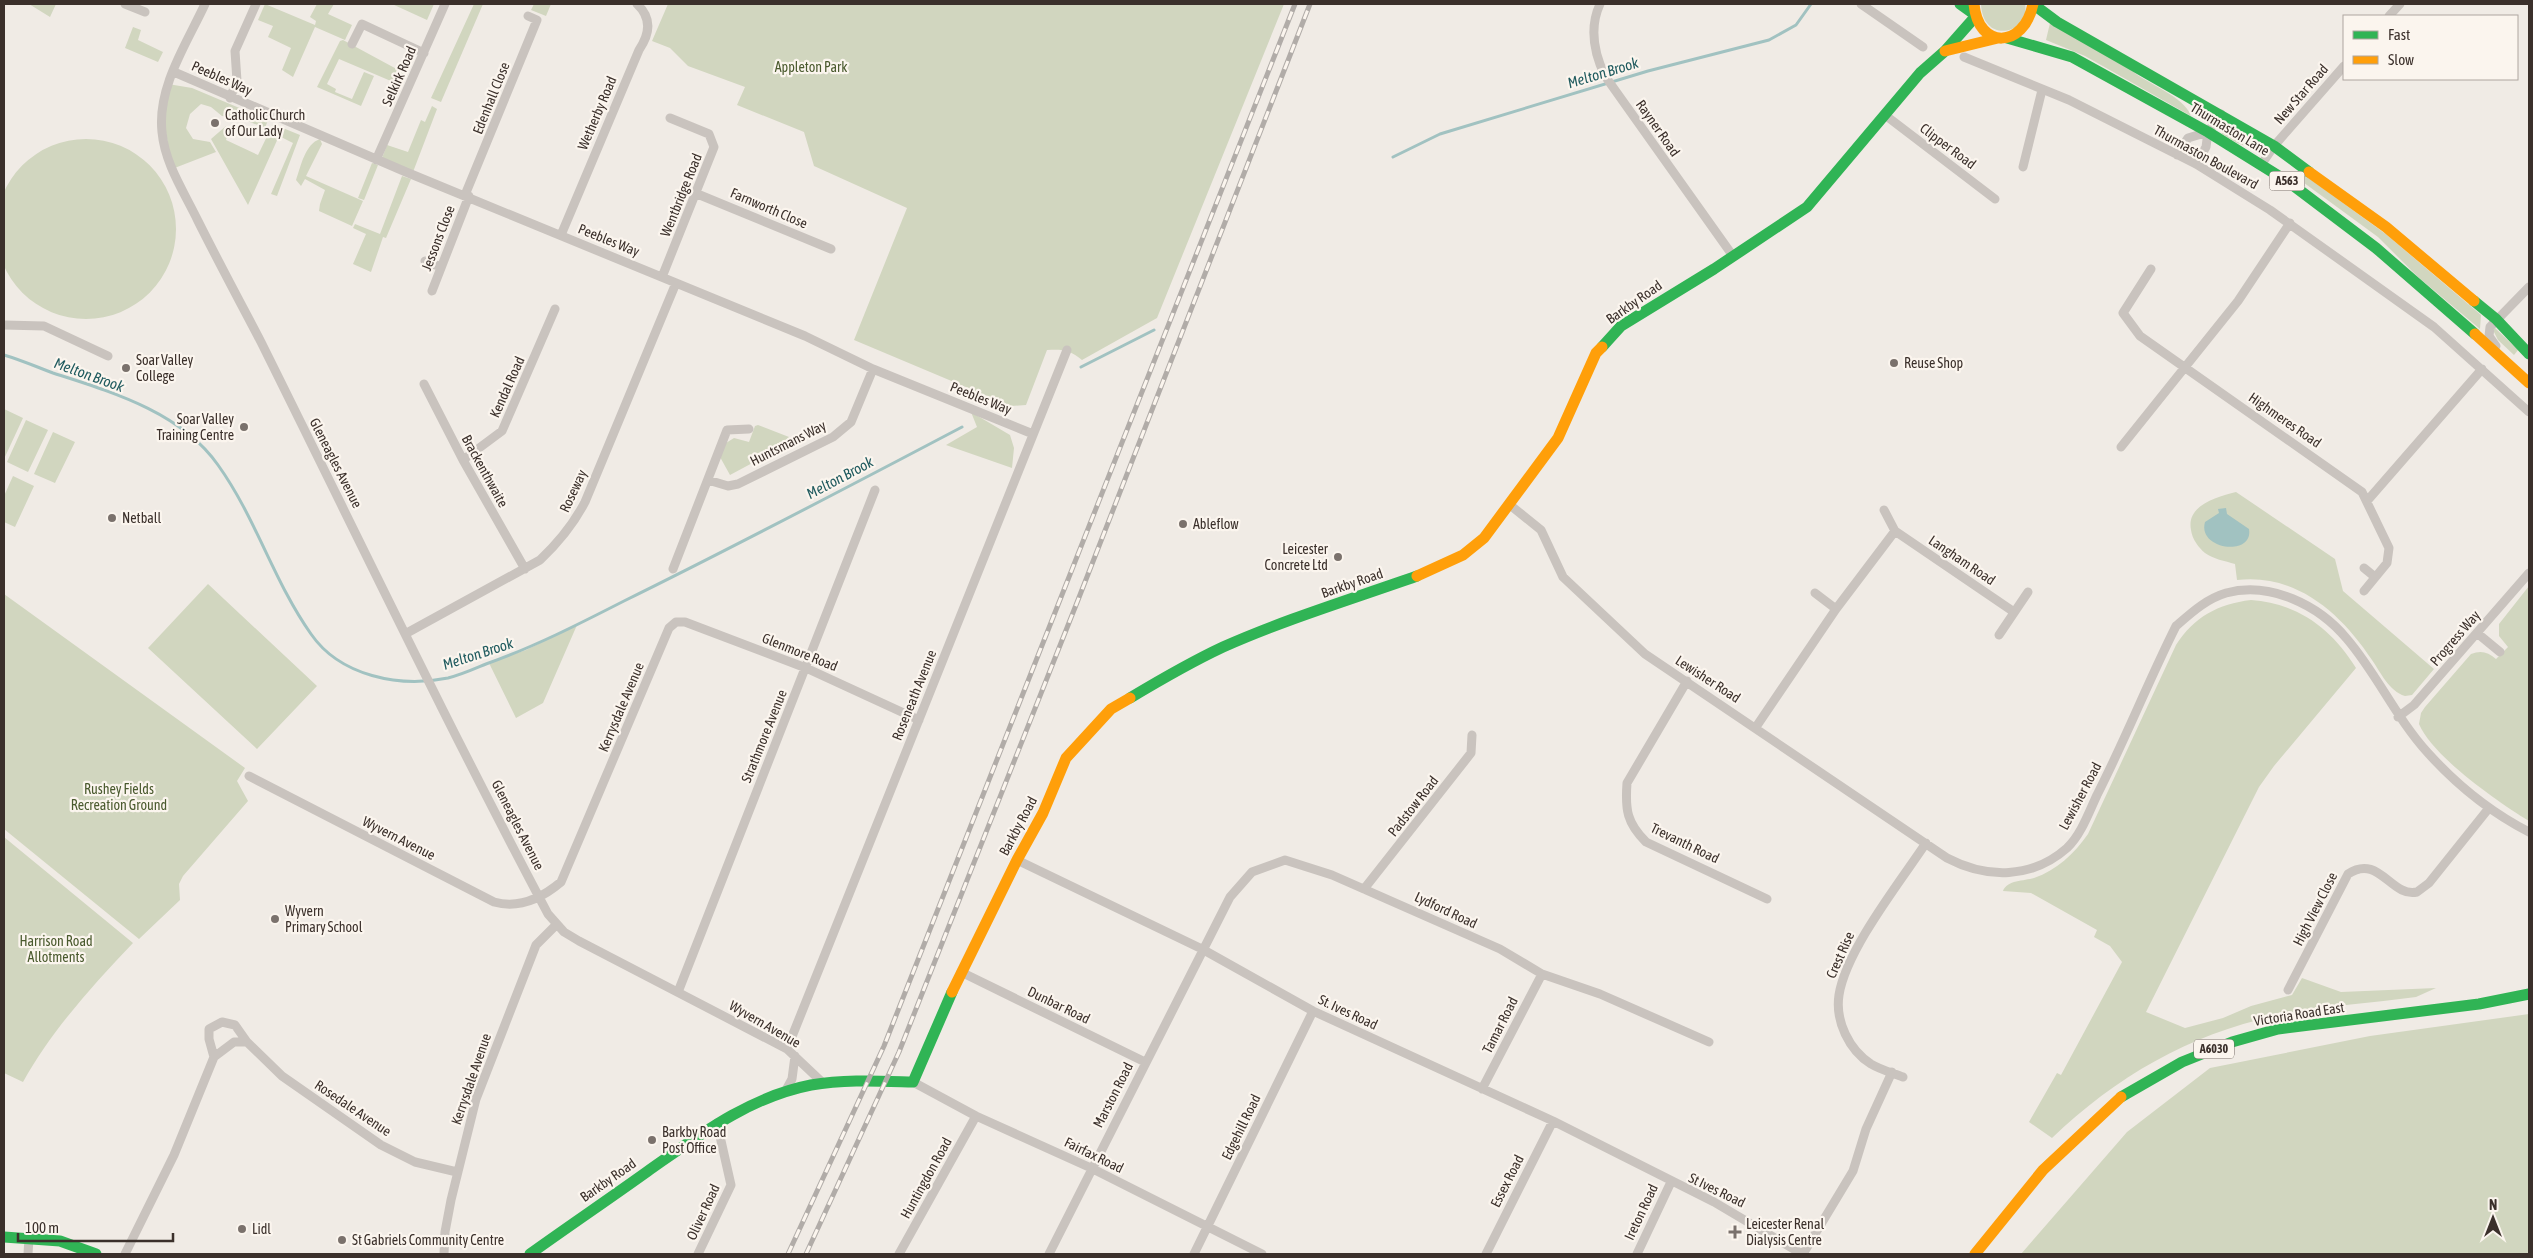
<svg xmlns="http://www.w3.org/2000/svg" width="2533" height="1258" font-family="'Asap Condensed',sans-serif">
  <rect width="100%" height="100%" fill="#f0ebe5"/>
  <path fill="#d1d6bf" d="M29 4H56L50 17Z
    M265 4 315 25 316 21 310 17 317 4H334L328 14 352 25 345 40 315 27 293 77 282 70 291 48 268 37 273 26 258 20Z
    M392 4H434L427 20Z
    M474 4H483L441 102 431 98Z
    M534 4H551L546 16 531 10Z
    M668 4H1284L1157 318 1082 360C1070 350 1063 349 1047 350L1026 405 1011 406 854 340 907 208 814 166 804 132 737 105 745 87 688 66 670 48 652 41Z
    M1981 4H2025C2031 33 1983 46 1981 4Z
    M2050 23 2131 70C2147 84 2184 96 2191 116L2085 56 2046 40Z
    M133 27 141 30 138 40 163 52 158 62 125 48Z
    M343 40 404 73 398 84 339 59 327 84 336 89 335 92 352 99 364 72 374 76 361 106 317 87 340 41Z
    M168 84 192 88 268 120 265 128 240 118 222 116 211 107 201 104 190 114 186 128 193 139 210 142 216 152 172 169 162 108Z
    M432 106 437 109 413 172 382 158 387 145 408 152 421 120 425 122Z
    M273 124 300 135 277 196 271 194 293 143 279 136 248 205 211 139 226 126 229 130 226 140 258 155Z
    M2221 133 2238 134 2260 146C2244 149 2233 141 2221 133Z
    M320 139 322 144 306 176 363 201 352 226 319 211 320 204 325 190 305 179 301 186 296 180C301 166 305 144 320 139Z
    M-4 229a90 90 0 1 1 180 0a90 90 0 1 1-180 0Z
    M372 163 378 165 364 200 358 198Z
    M2299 171 2387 235 2481 315 2480 329 2418 277 2378 237 2296 177Z
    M402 176 411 179 386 238 383 237 371 272 353 264 366 234 353 228 355 224 380 234Z
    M2495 328 2518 350 2514 355 2498 340 2493 330Z
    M4 409 23 418 4 459Z
    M971 412 1010 435 1014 448 1012 468 946 445 977 427Z
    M26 420 48 430 28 472 7 462Z
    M758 425 789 437 786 445 730 475 720 457 726 443 734 438 749 442 755 426Z
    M53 432 75 442 55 483 34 474Z
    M13 476 34 486 15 527 4 522V496Z
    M2236 492 2335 559 2343 591 2434 669 2412 695 2405 696C2389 691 2381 673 2372 660 2341 613 2296 573 2237 580L2235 564C2225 561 2213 559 2205 553 2199 548 2192 539 2191 530 2186 505 2217 497 2236 492Z
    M208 584 317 686 257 749 148 648Z
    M2529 586V821C2498 802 2433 757 2419 724L2421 713 2425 707 2471 654C2481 650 2488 652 2496 659L2508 647 2499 636V624Z
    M4 594 245 768 237 781 248 801 183 876 179 884 180 900 139 939 4 829Z
    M2251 600C2298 603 2332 629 2356 668L2274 766 2259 787 2146 1012 2185 1028 2223 1018 2251 1006 2292 995 2302 978 2341 992 2436 988 2416 997C2371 1003 2324 1006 2280 1015 2191 1033 2117 1076 2052 1138L2029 1122 2057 1073 2061 1075 2122 962 2110 946 2094 937 2097 930 2031 893 2003 891C2007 880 2024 881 2034 878 2057 870 2074 854 2088 834L2176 645C2194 617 2218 604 2251 600Z
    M577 625 543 703 516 718 489 663 526 650Z
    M4 837 133 943C92 986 52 1030 23 1082L4 1073Z
    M2529 1014V1254H2021L2127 1132 2210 1068 2370 1036Z"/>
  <path fill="#a1c2c1" d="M2226 508 2227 514 2249 529C2254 557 2197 550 2205 522L2219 513 2218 509Z"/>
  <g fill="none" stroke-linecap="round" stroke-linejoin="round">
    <path stroke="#a1c2c1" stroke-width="3" d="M1393 157 1440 134 1648 71 1769 40 1796 25 1811 4
      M4 355C21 360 37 367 53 373 112 392 181 412 218 465 256 518 274 582 311 634 340 676 399 688 448 678 461 675 474 669 486 664 534 647 579 624 624 601 738 545 850 486 962 427
      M1081 367 1154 330"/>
    <path stroke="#c9c3be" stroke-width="9" d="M125 4 145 12
      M205 4C187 43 157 87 162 132 165 164 184 192 198 221 218 261 240 302 261 342 356 533 448 726 548 914L564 932 579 941 787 1049 823 1083
      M1600 4C1589 28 1594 53 1605 76L1733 256
      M1861 4 1923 47
      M2389 16 2400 4
      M352 44 362 24 424 53
      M1964 57 2069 100 2196 164 2270 210 2434 327 2529 412
      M174 72 406 172 805 336 873 369 1033 434
      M230 98 237 81 235 51 256 4
      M1885 115 1995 199
      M2177 155 2188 138 2208 132
      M376 160 445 4
      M2196 164 2206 147 2208 132 2221 114
      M2261 165 2274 146 2344 66
      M2023 167 2042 90
      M695 193 831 249
      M465 195 537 20 528 16
      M561 235 639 50C650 34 652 18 637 4
      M425 261 441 267
      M2151 269 2123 313 2140 336 2362 492 2389 548 2387 563 2364 591
      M662 277 714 147 709 134 670 118
      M432 291 469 196
      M4 325 44 326 108 356
      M2496 346 2489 336 2490 327 2529 287
      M424 384 463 460 525 569
      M2121 447 2238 301 2290 223
      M463 460 502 431 555 309
      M708 480 728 486 738 484 833 437 851 422 873 369
      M2367 501 2482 369
      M1510 505 1541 530 1563 577 1645 654 1947 858C1987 879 2032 879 2067 848 2081 835 2089 812 2097 795 2125 740 2148 682 2176 626 2191 613 2206 599 2226 593 2270 581 2319 605 2347 639 2377 674 2396 718 2428 753 2456 784 2492 813 2529 832
      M1884 510 1895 531
      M2364 568 2375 577
      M673 569 727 430 749 429
      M1815 593 1836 609
      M2477 633 2500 652
      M405 634 540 560C559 542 573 525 585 502L676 283
      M1999 635 2028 592
      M1687 681 1627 783C1625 810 1627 823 1646 842L1767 899
      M2398 717 2414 705 2529 573
      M1756 727 1836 609 1895 531 2014 612
      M249 776 494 902C519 909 542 898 561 882L669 628 676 622H685L806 668 919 720
      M1017 860 1202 949 1313 1011 1553 1121 1714 1202 1802 1254
      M1364 889 1471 753 1472 735
      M961 972 1145 1062
      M2288 990 2348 874C2379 853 2391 898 2417 892L2429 883 2489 808
      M678 992 875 490
      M787 1049 1067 350
      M214 1057 209 1039V1029L222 1022 235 1025 247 1042
      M1903 1077C1893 1073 1881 1070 1871 1064 1849 1050 1835 1021 1839 995 1846 950 1900 882 1926 843
      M913 1082 976 1116 1091 1168 1262 1254
      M1482 1089 1542 974
      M785 1092 792 1079 795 1056
      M28 1254 29 1238
      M125 1254 174 1155 214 1057 234 1042H247L282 1076 381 1145 415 1162 457 1172
      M444 1254 445 1232 451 1200 476 1099 536 945 556 925
      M698 1254 731 1185 717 1123
      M899 1254 976 1116
      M1049 1254 1230 897 1252 872 1285 860 1332 875 1500 949 1542 974 1600 994 1709 1042
      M1194 1254 1313 1011
      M1486 1254 1553 1121
      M1637 1254 1671 1182
      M1803 1254 1853 1171 1866 1129 1892 1072"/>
    <path stroke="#30b455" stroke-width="11" d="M1960 4 1974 14
      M2033 4 2057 22 2274 146 2309 172
      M2007 38 2072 57 2208 132 2290 183 2376 248 2475 334
      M2474 301 2496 319 2529 354
      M1602 347 1621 326 1714 269 1807 207 1920 73 1945 51 1975 17
      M1130 698C1160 680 1191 662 1223 647 1286 619 1352 599 1417 576
      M2121 1097 2182 1062 2232 1042 2278 1029 2479 1004 2529 994
      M4 1237 60 1241 96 1254
      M530 1254C569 1226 609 1199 648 1171 698 1136 749 1097 811 1085 845 1079 879 1081 913 1082L952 992"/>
    <path stroke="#ff9f0a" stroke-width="11" d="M1974 4C1978 50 2024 49 2033 4
      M1945 51 1998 38
      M2309 172 2386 227 2474 301
      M2475 334 2529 383
      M1417 576 1463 555 1484 538 1558 438 1596 353 1602 347
      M952 992 1017 860 1043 813 1066 758 1111 709 1130 698
      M1975 1254 2043 1170 2121 1097"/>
    <g stroke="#b1aca8" stroke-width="5">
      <path id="rail" d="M788 1254 884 1046 1295 4
        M806 1254 899 1052 1078 600 1310 4"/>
    </g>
    <use href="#rail" stroke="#fbf5ee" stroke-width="3" stroke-dasharray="9" stroke-linecap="butt"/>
  </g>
  <g fill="#7a716c" stroke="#fbf5ee" stroke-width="2">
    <circle cx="215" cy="123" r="5"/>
    <circle cx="1894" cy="363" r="5"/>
    <circle cx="126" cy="368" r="5"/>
    <circle cx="244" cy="427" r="5"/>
    <circle cx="112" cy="518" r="5"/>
    <circle cx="1183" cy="524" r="5"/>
    <circle cx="1338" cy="557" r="5"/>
    <circle cx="275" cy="919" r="5"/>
    <circle cx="652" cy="1140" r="5"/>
    <circle cx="242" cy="1229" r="5"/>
    <path d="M1732.5 1224.5h5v5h5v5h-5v5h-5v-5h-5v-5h5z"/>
    <circle cx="342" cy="1240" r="5"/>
  </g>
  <g text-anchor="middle" stroke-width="4.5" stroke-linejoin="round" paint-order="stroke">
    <g fill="#fbf5ee" stroke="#756b66" stroke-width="1">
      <rect x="2269.5" y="171.5" width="35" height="19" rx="4"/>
      <rect x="2194" y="1039.5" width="40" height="19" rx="4"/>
    </g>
    <g font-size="12" font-weight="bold" fill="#3b302b">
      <text x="2287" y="185">A563</text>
      <text x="2214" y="1053">A6030</text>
    </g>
    <g font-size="14" fill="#4a5a2e" stroke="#fbf5ee">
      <text x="811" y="72">Appleton Park</text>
      <text x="119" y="794">Rushey Fields<tspan x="119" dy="16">Recreation Ground</tspan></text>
      <text x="56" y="946">Harrison Road<tspan x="56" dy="16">Allotments</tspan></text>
    </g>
    <g font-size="14" fill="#3b302b" stroke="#fbf5ee">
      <text transform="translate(399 76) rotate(-66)" y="5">Selkirk Road</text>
      <text transform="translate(222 78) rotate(24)" y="5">Peebles Way</text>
      <text transform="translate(2301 94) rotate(-49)" y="5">New Star Road</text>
      <text transform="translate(491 98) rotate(-68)" y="5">Edenhall Close</text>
      <text transform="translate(597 113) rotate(-67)" y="5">Wetherby Road</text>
      <text transform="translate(1658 128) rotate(55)" y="5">Rayner Road</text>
      <text transform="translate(2230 129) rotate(31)" y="5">Thurmaston Lane</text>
      <text transform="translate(1948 146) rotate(37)" y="5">Clipper Road</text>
      <text transform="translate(2206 157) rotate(29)" y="5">Thurmaston Boulevard</text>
      <text transform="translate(681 195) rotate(-68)" y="5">Wentbridge Road</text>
      <text transform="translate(769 208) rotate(23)" y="5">Farnworth Close</text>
      <text transform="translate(438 238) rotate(-69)" y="5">Jessons Close</text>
      <text transform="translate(609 240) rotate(22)" y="5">Peebles Way</text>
      <text transform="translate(1634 302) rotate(-35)" y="5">Barkby Road</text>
      <text transform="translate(507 387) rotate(-66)" y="5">Kendal Road</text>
      <text transform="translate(981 398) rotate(22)" y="5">Peebles Way</text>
      <text transform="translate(2285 420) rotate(35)" y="5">Highmeres Road</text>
      <text transform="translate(788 443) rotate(-27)" y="5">Huntsmans Way</text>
      <text transform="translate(336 463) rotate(63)" y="5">Gleneagles Avenue</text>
      <text transform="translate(485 471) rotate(61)" y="5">Brackenthwaite</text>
      <text transform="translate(573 491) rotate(-65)" y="5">Roseway</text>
      <text transform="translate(1962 560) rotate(34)" y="5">Langham Road</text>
      <text transform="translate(1352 583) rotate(-19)" y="5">Barkby Road</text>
      <text transform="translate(2455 638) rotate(-49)" y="5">Progress Way</text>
      <text transform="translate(800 652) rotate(22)" y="5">Glenmore Road</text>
      <text transform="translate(1708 679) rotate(33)" y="5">Lewisher Road</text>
      <text transform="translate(914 695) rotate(-68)" y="5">Roseneath Avenue</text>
      <text transform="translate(621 707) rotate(-67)" y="5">Kerrysdale Avenue</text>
      <text transform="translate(764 736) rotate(-68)" y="5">Strathmore Avenue</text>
      <text transform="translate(2080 796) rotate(-62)" y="5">Lewisher Road</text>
      <text transform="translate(1413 806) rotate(-52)" y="5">Padstow Road</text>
      <text transform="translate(518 825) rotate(63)" y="5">Gleneagles Avenue</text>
      <text transform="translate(1018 826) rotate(-62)" y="5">Barkby Road</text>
      <text transform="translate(399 838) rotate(27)" y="5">Wyvern Avenue</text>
      <text transform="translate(1685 843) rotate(26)" y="5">Trevanth Road</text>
      <text transform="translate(2315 909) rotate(-63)" y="5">High View Close</text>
      <text transform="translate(1446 910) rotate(25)" y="5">Lydford Road</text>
      <text transform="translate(1840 955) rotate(-66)" y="5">Crest Rise</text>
      <text transform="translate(1059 1005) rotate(26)" y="5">Dunbar Road</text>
      <text transform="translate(1348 1012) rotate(25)" y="5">St. Ives Road</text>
      <text transform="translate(2299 1014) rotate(-9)" y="5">Victoria Road East</text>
      <text transform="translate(765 1024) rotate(30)" y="5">Wyvern Avenue</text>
      <text transform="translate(1500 1025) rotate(-63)" y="5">Tamar Road</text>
      <text transform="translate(471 1079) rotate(-71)" y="5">Kerrysdale Avenue</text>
      <text transform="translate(1113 1095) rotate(-63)" y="5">Marston Road</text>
      <text transform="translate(353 1108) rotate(34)" y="5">Rosedale Avenue</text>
      <text transform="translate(1241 1127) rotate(-64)" y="5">Edgehill Road</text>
      <text transform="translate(1094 1155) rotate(26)" y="5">Fairfax Road</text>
      <text transform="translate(926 1178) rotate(-61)" y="5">Huntingdon Road</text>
      <text transform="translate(608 1180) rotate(-35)" y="5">Barkby Road</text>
      <text transform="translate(1507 1181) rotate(-63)" y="5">Essex Road</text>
      <text transform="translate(1717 1190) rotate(26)" y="5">St Ives Road</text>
      <text transform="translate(703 1212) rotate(-65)" y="5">Oliver Road</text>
      <text transform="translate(1641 1212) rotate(-65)" y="5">Ireton Road</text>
    </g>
    <g font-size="14" fill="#3b302b" stroke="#fbf5ee" text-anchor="start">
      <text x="225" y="120">Catholic Church<tspan x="225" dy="16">of Our Lady</tspan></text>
      <text x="136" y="365">Soar Valley<tspan x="136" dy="16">College</tspan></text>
      <text x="1904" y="368">Reuse Shop</text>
      <text x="234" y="424" text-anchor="end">Soar Valley<tspan x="234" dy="16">Training Centre</tspan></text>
      <text x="122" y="523">Netball</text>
      <text x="1193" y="529">Ableflow</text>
      <text x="1328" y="554" text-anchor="end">Leicester<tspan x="1328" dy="16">Concrete Ltd</tspan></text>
      <text x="285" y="916">Wyvern<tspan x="285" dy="16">Primary School</tspan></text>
      <text x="662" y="1137">Barkby Road<tspan x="662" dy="16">Post Office</tspan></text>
      <text x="1746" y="1229">Leicester Renal<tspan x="1746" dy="16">Dialysis Centre</tspan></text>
      <text x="252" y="1234">Lidl</text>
      <text x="352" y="1245">St Gabriels Community Centre</text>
    </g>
    <g font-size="15" font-style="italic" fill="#1f5a5e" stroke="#fbf5ee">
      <text transform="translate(1603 73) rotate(-17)" y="5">Melton Brook</text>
      <text transform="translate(89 375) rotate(20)" y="5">Melton Brook</text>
      <text transform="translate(840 478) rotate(-28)" y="5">Melton Brook</text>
      <text transform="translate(478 654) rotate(-18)" y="5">Melton Brook</text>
    </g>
  </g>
  <rect width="2533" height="1258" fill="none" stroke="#3b302b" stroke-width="10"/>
  <rect x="2343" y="15" width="175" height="65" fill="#fbf5ee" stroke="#aea6a0"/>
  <rect x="2353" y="31" width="25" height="8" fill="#30b455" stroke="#aea6a0"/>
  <text x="2388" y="40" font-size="15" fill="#3b302b">Fast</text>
  <rect x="2353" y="56" width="25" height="8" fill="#ff9f0a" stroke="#aea6a0"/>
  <text x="2388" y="65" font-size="15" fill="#3b302b">Slow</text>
  <g transform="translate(2493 1218)" stroke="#fbf5ee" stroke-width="4" paint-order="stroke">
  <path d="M0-4L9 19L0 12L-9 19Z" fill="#3b302b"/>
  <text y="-8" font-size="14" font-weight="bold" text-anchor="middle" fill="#3b302b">N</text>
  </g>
  <path d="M18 1233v8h155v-8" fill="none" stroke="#3b302b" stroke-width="2.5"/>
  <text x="25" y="1233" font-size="15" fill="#3b302b" stroke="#fbf5ee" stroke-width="4" paint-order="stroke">100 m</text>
</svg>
